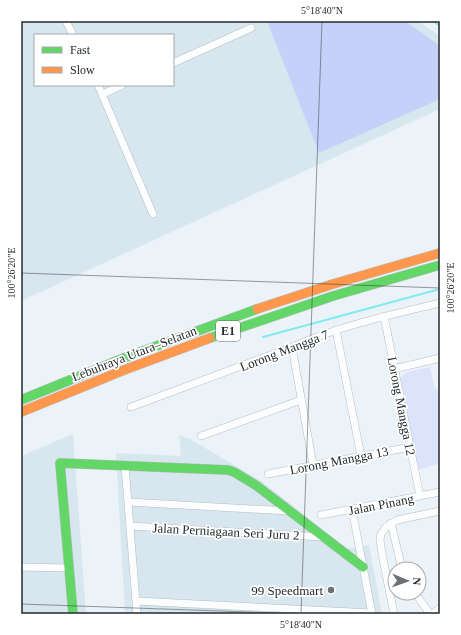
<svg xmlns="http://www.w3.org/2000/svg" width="461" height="635" font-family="Georgia,serif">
  <rect width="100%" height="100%" fill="#ebf3f8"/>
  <path fill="#d7e6ef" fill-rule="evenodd" d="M21 21H418L440 36V109L21 301ZM35 35H173V85H35Z
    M73 434 86 614H21V456Z
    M179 435 190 439 261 481 348 549 369 545 382 614H125L116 453 181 456Z"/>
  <path fill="#dbe4fb" d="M430 367 435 389H440V463L418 470 400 379 406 372Z"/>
  <path fill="#c5d1f9" d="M267 21H405L440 46V99L319 153Z"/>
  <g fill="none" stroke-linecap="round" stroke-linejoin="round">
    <path stroke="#81ebee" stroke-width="2" d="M433 21 440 26
      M263 337 440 289"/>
    <g stroke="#b7bdc1" stroke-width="8">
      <path id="street" d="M66 21 73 35
        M173 63 251 28
        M98 85 153 214
        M103 94 122 85
        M384 316 420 496
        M336 330 361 456
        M292 347 313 465
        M394 369 440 358
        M131 407 292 347C339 326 390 315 440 303
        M201 436 301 400
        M125 466 137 614
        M268 474 410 447
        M128 502 289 511
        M352 509 372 614
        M321 515 440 492
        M391 523 402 569
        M130 526 322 537
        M21 567 69 568
        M415 593 430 614
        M136 601 371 613
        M394 614 382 554 380 540 381 534 386 527 397 520 440 511
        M433 614 440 608"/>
    </g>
    <g stroke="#b7bdc1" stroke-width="10">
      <path id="fast" d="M210 338 333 296 440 265
        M21 400 124 358 257 309
        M73 614 60 463 228 470 234 472 257 486 363 567"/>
    </g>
    <g stroke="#b7bdc1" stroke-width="10">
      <path id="slow" d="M257 309 333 284 440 253
        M21 412 124 370 210 338"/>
    </g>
    <use href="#street" stroke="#fcfdfe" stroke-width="7"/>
    <use href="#fast" stroke="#63d668" stroke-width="9"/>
    <use href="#slow" stroke="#ff974d" stroke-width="9"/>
  </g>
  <path fill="none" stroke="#242a2d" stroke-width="1" stroke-opacity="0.45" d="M21 273 440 288M21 604 305 614M301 614 322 21"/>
  <circle fill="#6a7074" stroke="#fff" stroke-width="1.5" cx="331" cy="590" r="4"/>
  <g text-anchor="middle" stroke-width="3.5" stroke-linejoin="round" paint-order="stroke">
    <rect fill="#fff" stroke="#666a6c" stroke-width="1" x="216" y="321" width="24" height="20" rx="3"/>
    <g font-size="12" font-weight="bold" fill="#242a2d">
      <text x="228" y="335">E1</text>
    </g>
    <g font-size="13" fill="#242a2d" stroke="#fff">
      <text transform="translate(284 350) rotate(-21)" y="5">Lorong Mangga 7</text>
      <text transform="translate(134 353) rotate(-21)" y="5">Lebuhraya Utara–Selatan</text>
      <text transform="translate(402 406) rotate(79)" y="5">Lorong Mangga 12</text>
      <text transform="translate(339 460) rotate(-11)" y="5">Lorong Mangga 13</text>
      <text transform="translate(381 504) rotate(-11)" y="5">Jalan Pinang</text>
      <text transform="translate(226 531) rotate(3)" y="5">Jalan Perniagaan Seri Juru 2</text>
    </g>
    <g font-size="13" fill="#242a2d" stroke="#fff" text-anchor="end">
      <text x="323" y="595">99 Speedmart</text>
    </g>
  </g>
  <rect width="461" height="635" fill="none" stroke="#ffffff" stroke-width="44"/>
  <rect x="34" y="34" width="140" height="52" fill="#ffffff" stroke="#a7aaab"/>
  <rect x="42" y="47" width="20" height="6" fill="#63d668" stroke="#a7aaab"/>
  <text x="70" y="54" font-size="12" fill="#242a2d">Fast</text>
  <rect x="42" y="67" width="20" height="6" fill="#ff974d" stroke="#a7aaab"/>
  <text x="70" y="74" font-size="12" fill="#242a2d">Slow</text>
  <g transform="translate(407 581) rotate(92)"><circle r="19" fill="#ffffff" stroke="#a7aaab"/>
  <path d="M0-3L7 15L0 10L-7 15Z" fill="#6a7074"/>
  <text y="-6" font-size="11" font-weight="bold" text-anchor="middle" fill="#242a2d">N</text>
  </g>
  <rect x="22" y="22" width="417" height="591" fill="none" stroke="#242a2d" stroke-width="1.5"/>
  <g font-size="10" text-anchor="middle" fill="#242a2d">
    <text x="322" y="14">5°18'40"N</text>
    <text transform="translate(11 273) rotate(-90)" y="4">100°26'20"E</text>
    <text transform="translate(450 288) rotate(-90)" y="4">100°26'20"E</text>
    <text x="301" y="628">5°18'40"N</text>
  </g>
</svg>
